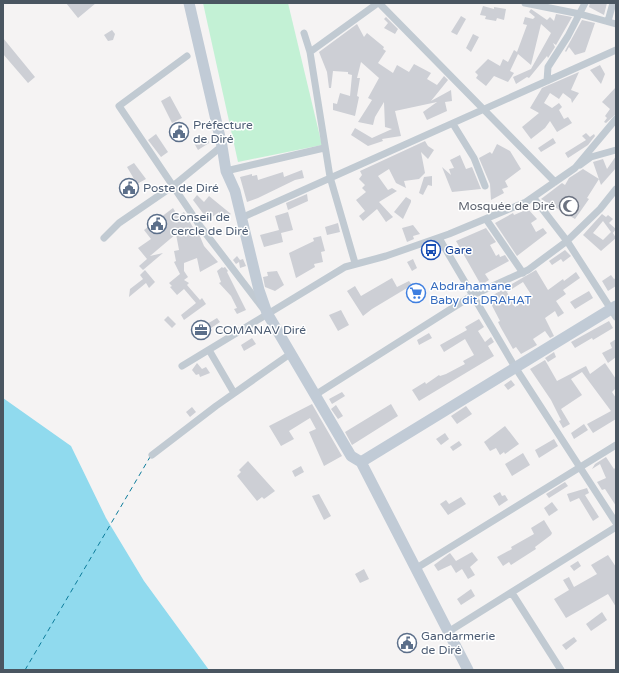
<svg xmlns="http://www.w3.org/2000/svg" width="619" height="673" font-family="'Varela Round',sans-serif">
  <rect width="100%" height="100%" fill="#f5f3f3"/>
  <path fill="#c3f1d5" d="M203 3H288L322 145 238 162Z"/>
  <path fill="#90daee" d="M3 398 71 446 106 518 144 581 209 670H3Z"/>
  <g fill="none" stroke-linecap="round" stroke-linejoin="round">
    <path stroke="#0c7c9b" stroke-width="1" stroke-dasharray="5 4" stroke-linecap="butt" d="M25 670 150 457"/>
  </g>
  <path fill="#cdcfd5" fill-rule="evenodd" d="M66 3H96L78 18Z
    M590 3H607L604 15 589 7Z
    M483 6 494 9V7L506 9 504 20 497 18 496 21 485 19 486 16 480 15Z
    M531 9 547 20 550 17 554 21 556 14 572 17 556 45 553 43 555 47 548 58 547 56 529 78 527 77 516 84 513 77 531 69 551 33 541 24 531 65 518 54 510 71 514 73 508 82 494 76 486 86 476 78 478 75 475 72 488 59 500 66 503 59 508 62 514 50 517 52 527 25 523 24 525 17 533 19 535 17 529 12Z
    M461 16 466 19 457 35 451 32Z
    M386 17 398 29 395 34 384 28 388 23 384 19Z
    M582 20 595 23 585 52 575 55 569 47 566 52 565 51Z
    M357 24 364 37 367 33 384 47 383 49 386 51 378 63 393 73 397 65 409 72 414 64 431 73 427 79 437 85 444 76 448 80 431 101 451 90 452 101 445 102 447 111 427 120 423 112 437 102 395 111 401 136 382 139 383 141 368 146 351 135 355 128 372 138 392 129 385 127 384 102 375 117 373 125 358 122 372 100 368 98 379 78 361 62 357 78H360L357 96 359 97 355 116 333 110V103L337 104 340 93 350 96 352 75 348 74V72L333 71 331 88H329L327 72 319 52Z
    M112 30 115 34 113 40 108 41 104 35Z
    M473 34 479 37 471 52 466 48Z
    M3 38 35 77 28 83 3 54Z
    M600 65 605 74 601 84 590 70Z
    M579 72 571 90 579 93 572 103 571 99 563 93 559 99 550 93 544 103 552 108 559 103 562 107 559 110 564 119 568 117 572 123 557 132 550 121 545 128 531 139 522 127 539 113 530 108 542 88Z
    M616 87V114L606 123 604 122 607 118 605 116 610 109 602 102Z
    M170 96 182 118 172 123 161 101Z
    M586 133 590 137 594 134 595 136 588 145 568 158 565 153 586 140 582 136Z
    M156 134 168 152 161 157 148 140Z
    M206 136 209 143 198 150 194 143Z
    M553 138 556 143 541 152 538 148Z
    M425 141 428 146 434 150 428 159 421 152 425 173 419 179 404 181 406 188 396 183 389 169 378 176 388 190 392 188 397 191 379 202 393 217 386 222 377 209 363 221 359 216 365 211 356 200 366 192 362 188 365 185 359 179 362 175 360 171Z
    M497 144 510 151 521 169 505 181 508 187 502 189 504 193 491 200 490 184 479 158 490 152 492 154Z
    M460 155 466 169 472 167 481 189 452 192 442 167 451 175 449 169 454 168 450 160Z
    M616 156V168L601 185 593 162 603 159 607 169Z
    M134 163 146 179 137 184 127 167Z
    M583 169 599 179 587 198 589 199 575 219 541 199 562 183 565 185 569 178Z
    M302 170 304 178 295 180 258 198 247 202 240 177 252 174V176L257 175 258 180 283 172 284 177Z
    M432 176V186L428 185 423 195 419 193 424 177Z
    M307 194 308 201 288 210 286 203Z
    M197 195 204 202 209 196 231 214 220 219 219 212 208 220 193 200Z
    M406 197 411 200V202L403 219 394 212Z
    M173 208 178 216 184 212 194 229 197 230V234H199L204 246 218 262 200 272 197 258 184 263V271L188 277 184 280 189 283 187 285 200 300 202 298 206 304 184 320 181 315 196 303 184 289 177 295 170 287 172 286 169 283 180 274 174 262 176 261 174 251 179 250 176 234 150 256 163 253 143 270 139 266 147 259 138 248 151 239 144 230Z
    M528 209 537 219 531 223 536 232 543 228 547 233 517 256 495 223 513 213 514 215Z
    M288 212 293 230 281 233 283 242 264 247 260 235 279 230 275 216Z
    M602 214 606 217 608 215 613 219 609 223 616 229 613 233 616 238 601 251 583 235ZM603 221 611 232 603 240 593 233Z
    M338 223 340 232 327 235 325 227Z
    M413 225 420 234 413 236 414 239 407 242 402 228Z
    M486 228 496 242 490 245 496 256 499 254 500 257 505 255 509 261 485 274 489 280 481 285 456 241Z
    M321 236 325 251 321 252 323 262 314 264 315 267 296 278 289 253 314 241 313 238Z
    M565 250 571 256 563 262 561 259 552 265 549 261Z
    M237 256 240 260 243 259 246 266 240 268 239 262 236 264 233 260Z
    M413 259 417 268 412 271 407 262Z
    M222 267 223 268 225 267 228 271 227 272 246 310 237 314 234 309 237 308 231 296 219 283 221 282 217 271Z
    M145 270 155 282 149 288 146 283 129 297 130 289 143 279 140 275Z
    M536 270 548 290 563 279 564 281 576 272 580 278 563 290 566 294 556 301 564 313 558 317 555 311 545 318 554 336 550 338 545 331 533 339 537 345 521 354 516 347 513 349 501 328 498 322 500 321 488 298ZM523 282 532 296 515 307 507 292Z
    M277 271 284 285 275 291 265 287 263 277 268 276 267 272Z
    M611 275 614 279 616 278V286L608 291 602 281Z
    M392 278 397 287 409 281 412 285 372 309 363 316 347 291 355 286 361 296Z
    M589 291 593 298 575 309 570 302Z
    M341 310 349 325 338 331 329 315Z
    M168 316 176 324 172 328 164 320Z
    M217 318 220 322 205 332 202 327Z
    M479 319 484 327 478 331 485 342 491 337 494 342 488 346 494 356 419 401 412 390 425 382 426 384 439 375 440 376 446 374 465 364 463 361 474 355 465 339 444 352 440 345 467 330 465 327Z
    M609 321 613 328 593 340 592 338 575 348 571 342Z
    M199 324 203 331 196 335 192 328Z
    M429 333 432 338 419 345 417 340Z
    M252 338 256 344 244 351 241 345Z
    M616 339V357L608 363 602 353 612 348 610 343Z
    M554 352 556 357 548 362 545 358Z
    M545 360 557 381 584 367 586 366 590 374 605 363 616 379V388L612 392 616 398V419L593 433 587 424 611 411 582 372 571 379 582 395 561 409 570 424 563 428 559 421 561 420 551 400 530 369Z
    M197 363 202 369 206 367 210 373 200 377 199 374 196 375 192 370Z
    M511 380 515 385 508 390 504 385Z
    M342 392 345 396 332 404 329 399Z
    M312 404 342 456 324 466 309 432 316 429 310 418 289 431 294 439 281 446 269 426Z
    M391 404 398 416 352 445 345 432Z
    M336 405 343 416 338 419 331 409Z
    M466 406 472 414 457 424 451 416Z
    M192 407 196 412 190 417 186 412Z
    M584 424 588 430 574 439 571 433Z
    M505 426 519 444 505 454 504 452 500 455 496 448 490 451 484 442Z
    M445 433 449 439 441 445 436 439Z
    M554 439 558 446 539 458 535 450Z
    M459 441 462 445 453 451 450 447Z
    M523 453 530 465 512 476 505 464Z
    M606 457 614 469 616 467V506L605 489 602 490 597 482 606 478 600 464 592 469 595 464Z
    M248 461 275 491 264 499 262 497 257 501 237 476 241 472 239 470Z
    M301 466 304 472 295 477 292 471Z
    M565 482 568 486 549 498 546 494Z
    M587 488 589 493 585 495 599 517 593 521 579 498 570 502 567 494Z
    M500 492 502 496 505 495 508 500 499 506 493 496Z
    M319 494 331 516 324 520 312 496Z
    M461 497 466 504 448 515 440 504 446 500 449 504Z
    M552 502 558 510 549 516 544 508Z
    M544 520 552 533 551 535 535 547 536 549 511 565 509 562 503 566 497 557 512 549 511 547 534 534 531 528Z
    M472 552 478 560 470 567 475 575 468 579 462 569 456 573 451 565 438 571 434 565 450 553 456 561Z
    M608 555 616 567V607L608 594 566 618 554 599 569 590 563 580 569 577 574 587 597 574 591 565Z
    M578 561 581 566 574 571 570 566Z
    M364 569 369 579 360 583 355 574Z
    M471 589 475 596 461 605 457 599Z
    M602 612 607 620 591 631 586 624Z
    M574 637 577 641 566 650 562 645Z"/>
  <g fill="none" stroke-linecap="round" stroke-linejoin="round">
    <path stroke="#c1cad2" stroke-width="7" d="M379 3 555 182
      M525 3 580 14 616 24
      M608 21 613 3
      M304 33 310 52 330 177 355 263
      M310 52 378 3
      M187 56 119 106 200 226 262 307
      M547 81 548 67 568 36 585 3
      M453 124 474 158 485 186
      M580 165 591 157 616 150
      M226 171 324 148
      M533 197 567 241 616 317
      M241 218 616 50
      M486 219 523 273
      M104 238 119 223 173 186 222 146
      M439 238 515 367 616 523
      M209 350 234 393
      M182 366 345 267 386 256 449 234 526 202 575 168 616 119
      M315 395 473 295 528 270 567 241 600 209 616 189
      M152 455 216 406 290 354
      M415 569 616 445
      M512 593 561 670
      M448 632 616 527"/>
    <path stroke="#c1cbd6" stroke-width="11" d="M189 3 222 146 226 171 235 191 259 290 267 313 351 456 361 462 468 670
      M361 462 616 306"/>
  </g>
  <defs>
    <g id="civic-ring" transform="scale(1)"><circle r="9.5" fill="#fff" stroke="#5c6f8a" stroke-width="1.5"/><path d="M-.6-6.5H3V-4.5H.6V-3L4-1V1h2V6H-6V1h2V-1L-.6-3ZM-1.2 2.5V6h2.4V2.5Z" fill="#5c6f8a"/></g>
    <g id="mosque-ring" transform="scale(1)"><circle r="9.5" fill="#fff" stroke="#6b7280" stroke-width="1.5"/><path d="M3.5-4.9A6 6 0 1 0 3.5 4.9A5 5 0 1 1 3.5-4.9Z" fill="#6b7280"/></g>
    <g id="bus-ring" transform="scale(1)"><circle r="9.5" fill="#fff" stroke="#1a4fb4" stroke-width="1.5"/><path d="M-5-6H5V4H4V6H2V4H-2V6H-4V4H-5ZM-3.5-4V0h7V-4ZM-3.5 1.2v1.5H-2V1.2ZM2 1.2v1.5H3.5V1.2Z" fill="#1a4fb4"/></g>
    <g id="supermarket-ring" transform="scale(1)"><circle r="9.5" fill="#fff" stroke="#3f7fe0" stroke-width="1.5"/><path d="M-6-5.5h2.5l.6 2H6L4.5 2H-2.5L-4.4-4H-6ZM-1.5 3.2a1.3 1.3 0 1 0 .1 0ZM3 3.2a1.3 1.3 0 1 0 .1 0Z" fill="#3f7fe0"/></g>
    <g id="office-ring" transform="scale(1)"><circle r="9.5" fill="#fff" stroke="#5c6f8a" stroke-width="1.5"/><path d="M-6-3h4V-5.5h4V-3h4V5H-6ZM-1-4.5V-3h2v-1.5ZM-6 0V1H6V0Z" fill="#5c6f8a"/></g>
  </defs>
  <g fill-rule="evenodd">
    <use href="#civic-ring" x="179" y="132"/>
    <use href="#civic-ring" x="129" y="188"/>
    <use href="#mosque-ring" x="569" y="206"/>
    <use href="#civic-ring" x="157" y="224"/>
    <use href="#bus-ring" x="431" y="250"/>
    <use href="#supermarket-ring" x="416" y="293"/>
    <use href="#office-ring" x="201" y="330"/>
    <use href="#civic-ring" x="407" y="643"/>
  </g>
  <g text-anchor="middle" stroke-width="3" stroke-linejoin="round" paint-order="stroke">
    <g font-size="12" fill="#4e5e75" stroke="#fff" text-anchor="start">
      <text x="193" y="129">Préfecture<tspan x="193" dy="14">de Diré</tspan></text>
      <text x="143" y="192">Poste de Diré</text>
      <text x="171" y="221">Conseil de<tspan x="171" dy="14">cercle de Diré</tspan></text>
      <text x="215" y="334">COMANAV Diré</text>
      <text x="421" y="640">Gandarmerie<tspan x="421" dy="14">de Diré</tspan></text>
    </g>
    <g font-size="12" fill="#5b616d" stroke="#fff" text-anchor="end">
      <text x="555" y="210">Mosquée de Diré</text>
    </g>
    <g font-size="12" fill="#164399" stroke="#fff" text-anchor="start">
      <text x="445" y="254">Gare</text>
    </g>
    <g font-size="12" fill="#366cbe" stroke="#fff" text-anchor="start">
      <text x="430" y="290">Abdrahamane<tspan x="430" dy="14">Baby dit DRAHAT</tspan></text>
    </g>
  </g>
  <rect width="619" height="673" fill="none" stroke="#4a5661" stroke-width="8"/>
</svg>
